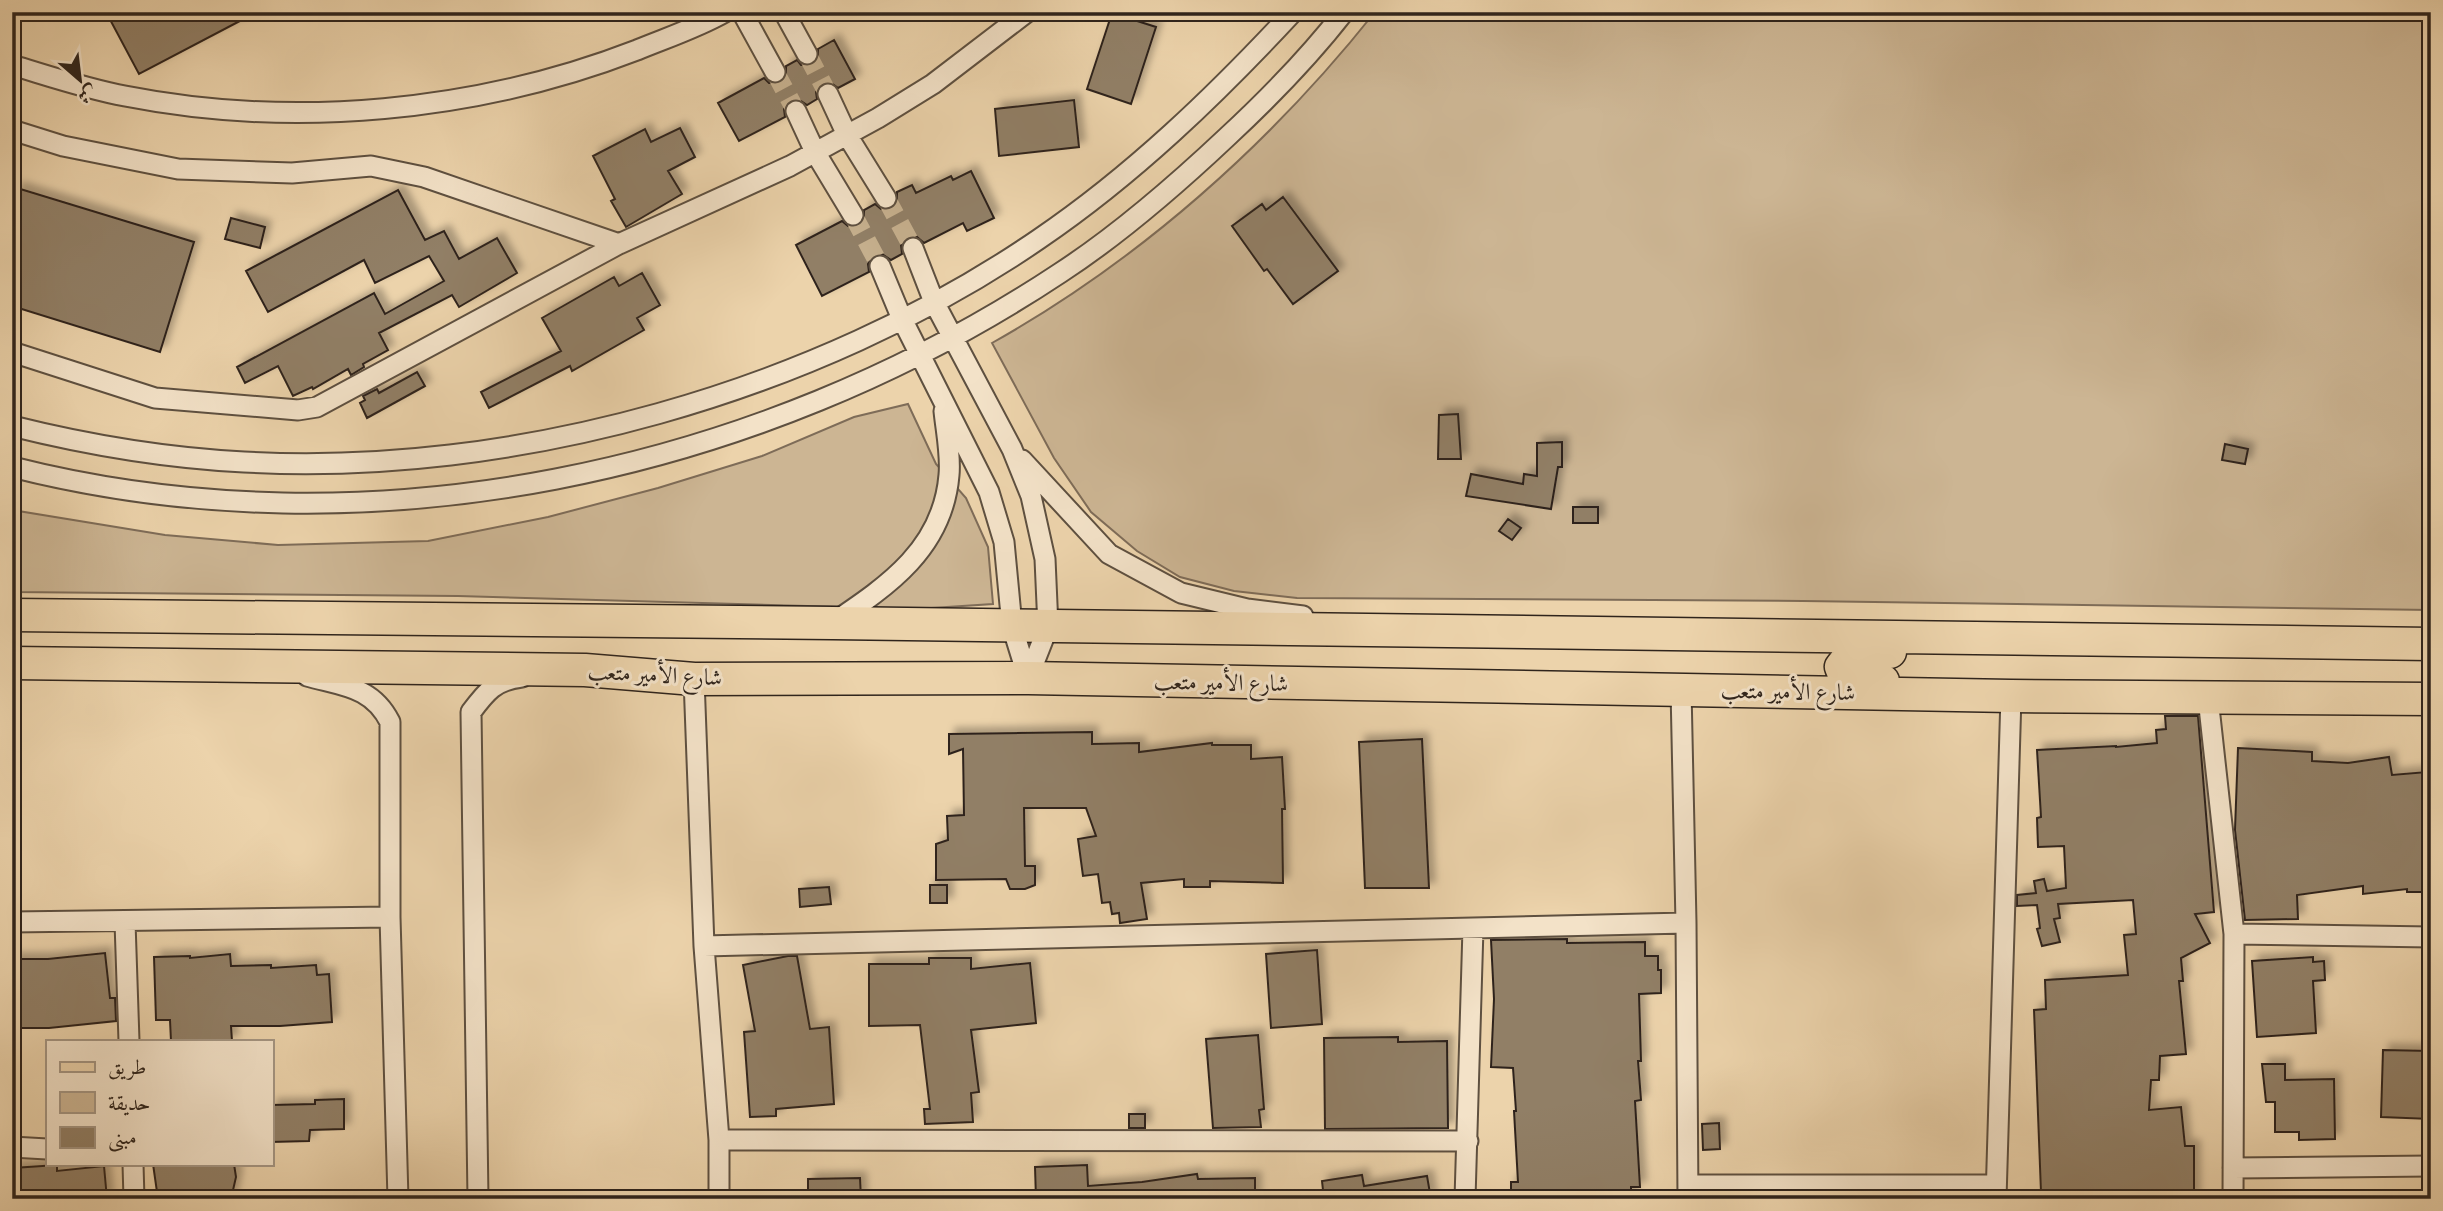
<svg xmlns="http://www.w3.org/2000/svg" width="2443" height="1211" font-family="'Gentium Book Plus',Amiri,serif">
  <defs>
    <filter id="shadow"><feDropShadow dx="6" dy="-6" stdDeviation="3.5" flood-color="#0004"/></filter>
  </defs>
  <rect width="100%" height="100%" fill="#ecd3ab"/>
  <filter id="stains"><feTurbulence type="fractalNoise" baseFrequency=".00286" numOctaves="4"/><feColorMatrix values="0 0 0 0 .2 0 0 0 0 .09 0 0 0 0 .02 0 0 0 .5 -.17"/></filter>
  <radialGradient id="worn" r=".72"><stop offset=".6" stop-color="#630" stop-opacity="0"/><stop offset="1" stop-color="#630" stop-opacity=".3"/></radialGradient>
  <path fill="#ccb593" stroke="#7e6c58" stroke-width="2" d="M1375 12H2431V610L1803 601 1297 598 1234 591 1180 577 1137 551 1091 512 1054 458 992 343C1140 260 1270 144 1375 12Z
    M908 404 936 464 966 498 988 547 993 604 916 609 458 596 12 592V510L165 535 278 545 428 541 548 517 658 488 762 456 854 417Z"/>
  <path fill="#917f66" stroke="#2f241c" stroke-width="2" filter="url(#shadow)" d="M106 12H257L139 74Z
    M1112 13 1156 27 1131 104 1087 89Z
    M834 40 855 79 838 88 830 82 822 83 816 92 817 99 807 105 798 99 790 100 784 109 785 117 739 141 718 103 764 78 769 83H780L786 78V66L797 60 801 65H812L818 60V49Z
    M1074 100 1079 147 999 156 995 109Z
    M680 128 695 157 668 171 682 194 626 227 611 201 615 199 593 156 645 129 651 142Z
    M971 171 994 218 967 231 963 223 924 243 916 236 908 237 901 245 902 254 891 260 882 254 875 255 868 264 869 272 822 296 796 245 842 221 848 226H859L864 220V210L875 204 881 209H892L897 203V192L912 185 916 193 951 176 953 180Z
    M17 188 194 242 160 352 12 306V202Z
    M398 190 425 240 444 231 459 259 497 238 517 273 459 307 452 295 379 333 388 350 363 364 364 367 351 375 348 369 313 389 312 387 293 396 278 366 245 383 237 367 374 293 385 314 444 281 429 256 375 283 364 260 268 312 246 271Z
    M1283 197 1338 271 1293 304 1267 269 1264 271 1232 226 1262 204 1266 210Z
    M231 218 265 227 260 248 225 239Z
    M642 273 660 305 637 318 644 330 572 371 570 366 489 408 481 392 561 351 542 318 614 277 619 286Z
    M417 372 425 386 367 418 360 403 365 400 363 396 377 389 379 393Z
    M1458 414 1461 459H1438L1439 415Z
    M1562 442V467H1558L1551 509 1466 496 1471 474 1523 484 1524 474 1537 476V443Z
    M2225 444 2248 449 2245 464 2222 460Z
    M1573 507H1598V523H1573Z
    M1508 519 1521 528 1512 540 1499 531Z
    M2165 716H2198L2214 912 2195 914 2210 943 2181 958 2183 981H2179L2186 1054 2160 1056 2159 1080H2151L2149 1110 2181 1107 2185 1146H2194V1199H2053V1191L2041 1192 2034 1010 2046 1009 2045 980 2128 975 2124 935 2136 934 2133 900 2058 904 2060 918 2054 919 2060 942 2042 946 2037 929 2040 928 2037 905 2017 906V895L2036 893 2034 881 2044 879 2047 891 2066 888 2064 846 2038 847 2037 818 2041 817 2037 750 2116 746V747L2157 743 2156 730 2166 729Z
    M1092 732V744L1139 743V752L1212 743V745H1251V759L1282 757 1285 809H1282L1283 883 1210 881V887H1184V879L1141 883 1147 919 1120 923 1119 913 1112 914 1110 902 1102 903 1098 874 1083 876 1078 839 1096 836 1086 808H1024L1025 866H1035V885L1025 889H1010L1006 879 936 880V844L948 840 947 816 964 815 963 749 949 754V734Z
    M1422 739 1429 888H1365L1359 742Z
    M2238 748 2312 752V761L2348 763 2389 757 2392 775 2427 772V779H2431V892H2407V889L2363 894V886L2297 895 2298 919 2245 920 2235 830Z
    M930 885H947V903H930Z
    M829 887 831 904 800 907 799 889Z
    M1567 939V943L1645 942V956H1658V970H1661V993L1639 994 1641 1061H1638L1641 1100 1635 1101 1640 1187H1631V1197L1511 1199V1182H1518L1514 1111H1516L1513 1068 1491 1067 1494 999 1491 940Z
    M1317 950 1322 1024 1271 1028 1266 954Z
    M105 953 110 998H115L116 1021 49 1028H12V959H48Z
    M230 954 231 966 271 965V968L316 965 317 975 329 974 332 1022 280 1026H231L232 1041H171L170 1020H156L154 957 190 956V958Z
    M788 956H797L810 1029 829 1027 834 1104 776 1109V1116L750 1117 744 1032 755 1031 743 965Z
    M2313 957V962L2324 961 2325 980 2313 981 2316 1033 2257 1037 2252 961Z
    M929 958H971V969L1030 963 1036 1023 971 1030 979 1092 971 1093 973 1122 925 1124 924 1109H930L920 1025 869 1026V964H929Z
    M1258 1035 1264 1109 1259 1110 1261 1127 1213 1128 1206 1039Z
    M1398 1037V1042L1447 1041 1448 1128 1325 1129 1324 1038Z
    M2383 1050 2431 1051V1119L2381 1117Z
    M2262 1064H2285V1080L2334 1079 2335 1139 2299 1140V1132H2275V1102H2266Z
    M344 1099V1129L310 1130 309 1141 271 1142V1105L315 1104V1100Z
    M1129 1114H1145V1128H1129Z
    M1719 1123 1720 1149 1703 1150 1702 1124Z
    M153 1164H234L236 1177 231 1199H158Z
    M57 1165V1171L104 1166 107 1199H14L13 1168Z
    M1087 1165 1088 1186 1142 1182 1197 1174 1198 1179 1255 1178V1199H1036L1035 1167Z
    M1362 1175 1364 1186 1427 1176 1431 1199H1324L1322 1181Z
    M860 1178 861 1199H808V1179Z"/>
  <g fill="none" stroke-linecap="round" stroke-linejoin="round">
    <path stroke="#c6b08e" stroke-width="19" stroke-dasharray="19 10" stroke-linecap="butt" d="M807 54 828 94
      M775 72 796 111
      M886 198 913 248
      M853 215 880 266"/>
    <g stroke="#5e5040" stroke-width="23">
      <path id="minor" d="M742 12 775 72
        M784 12 807 54
        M12 65C49 76 87 89 125 96 293 129 477 112 637 50 666 38 697 28 725 12
        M828 94 847 135 886 198
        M796 111 815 152 853 215
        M12 130 63 146 178 169 292 173 371 166 424 177 619 244
        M913 248 934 302 1012 449 1031 496 1045 559 1048 627 1028 678
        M880 266 902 319 989 492 1004 542 1012 626 1028 678
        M12 352 155 398 298 410 317 407 619 244 790 166 878 118 933 84 1027 12
        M12 426C88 445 166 458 244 462 513 477 816 392 1039 239 1133 175 1215 96 1293 12
        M1022 460 1109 554 1181 593 1247 609 1303 616
        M12 467C367 557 757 474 1060 273 1120 234 1175 186 1227 137 1269 98 1309 57 1344 12
        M834 622C889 585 943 548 949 475 951 455 946 431 944 411
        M307 676C342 686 372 686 390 722V917L398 1199
        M694 679 704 946 719 1140V1199
        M1681 689 1686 923 1688 1199
        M2208 698 2234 934 2233 1199
        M12 922 390 917
        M125 922 129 1041
        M2234 934 2431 937
        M704 946 1686 923
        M719 1140 1468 1141
        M12 1147 47 1149
        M133 1164 134 1199
        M2233 1168 2431 1166
        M1688 1185H1996
        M478 1199 471 712C486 692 495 680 522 677
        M1465 1199 1473 928
        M1996 1199 2011 696"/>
    </g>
    <g stroke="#2f241c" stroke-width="35">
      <path id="primary" d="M12 615 833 623 2431 644
        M12 663 585 670 694 679 1028 678 2011 696 2431 699
        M1883 681 1844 674 1841 667 1848 658 1867 653 1890 652"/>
    </g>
    <use href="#minor" stroke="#f3e2c8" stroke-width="19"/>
    <use href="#primary" stroke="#ecd3ab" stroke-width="32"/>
  </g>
  <g text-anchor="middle" stroke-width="6" stroke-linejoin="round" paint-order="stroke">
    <g font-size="23" fill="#2f241c" stroke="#f3e2c8">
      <text transform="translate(655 674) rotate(3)" y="8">شارع الأمير متعب</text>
      <text transform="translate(1221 682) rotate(1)" y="8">شارع الأمير متعب</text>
      <text transform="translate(1788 691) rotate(1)" y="8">شارع الأمير متعب</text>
    </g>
  </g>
  <rect width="2443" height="1211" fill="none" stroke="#ecd3ab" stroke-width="42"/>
  <rect x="14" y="14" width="2415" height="1183" fill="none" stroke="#2f241c" stroke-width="3.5"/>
  <rect x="21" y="21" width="2401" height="1169" fill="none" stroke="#2f241c" stroke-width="2"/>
  <rect x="46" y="1040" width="228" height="126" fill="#f3e2c8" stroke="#a59683" stroke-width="2"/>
  <rect x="60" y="1062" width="35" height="10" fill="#ecd3ab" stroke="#a59683" stroke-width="2"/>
  <text x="108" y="1074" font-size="21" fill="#2f241c">طريق</text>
  <rect x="60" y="1092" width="35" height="21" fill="#ccb593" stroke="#a59683" stroke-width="2"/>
  <text x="108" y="1110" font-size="21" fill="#2f241c">حديقة</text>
  <rect x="60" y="1127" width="35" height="21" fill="#917f66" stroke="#a59683" stroke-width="2"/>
  <text x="108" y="1144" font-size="21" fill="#2f241c">مبنى</text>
  <g transform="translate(80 80) rotate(152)" stroke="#f3e2c8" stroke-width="5" paint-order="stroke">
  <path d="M0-5L12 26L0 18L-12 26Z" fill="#2f241c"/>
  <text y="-10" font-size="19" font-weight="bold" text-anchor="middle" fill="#2f241c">ش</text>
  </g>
  <rect width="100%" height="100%" filter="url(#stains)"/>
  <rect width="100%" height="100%" fill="url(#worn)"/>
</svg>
